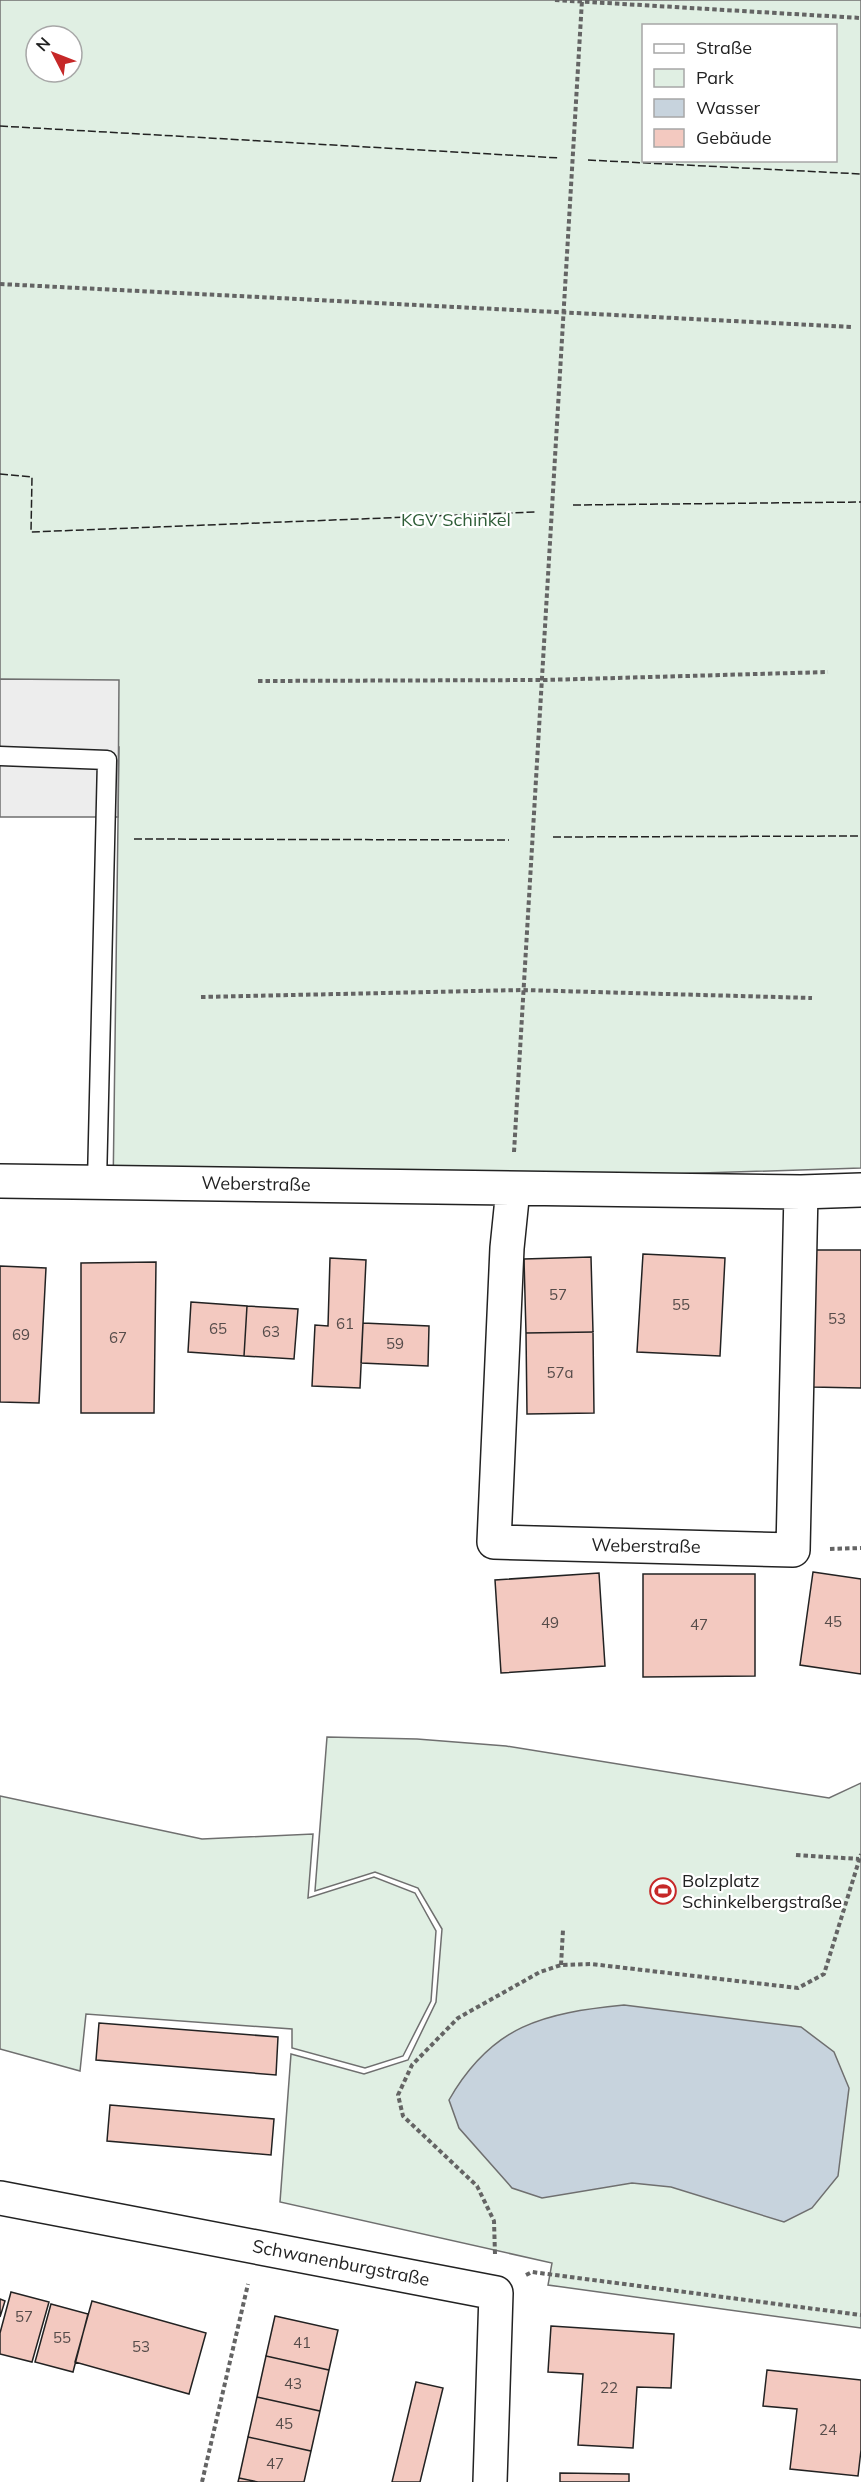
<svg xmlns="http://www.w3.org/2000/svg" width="861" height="2482" font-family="Mulish,sans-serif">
  <rect width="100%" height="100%" fill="#fff"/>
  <path fill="#e0efe3" stroke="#6f6f6f" stroke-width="1.5" fill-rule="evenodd" d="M0 0H861V1168L113 1192 119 747 0 741ZM644 26H836V160H644ZM36 36H72V72H36Z
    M327 1737 417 1739 506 1746 829 1798 861 1783V2328L548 2285 552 2263 280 2202 291 2054 364 2074 408 2060 436 2002 442 1929 418 1888 375 1872 315 1891Z
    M0 1796 202 1839 313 1834 308 1898 374 1877 415 1893 436 1931 431 2001 403 2056 365 2068 292 2048V2029L86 2014 80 2071 0 2049Z"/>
  <path fill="#ededed" stroke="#6f6f6f" stroke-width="1.5" d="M0 679 119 680 118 817H0Z"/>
  <path fill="#c7d3dd" stroke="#6f6f6f" stroke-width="1.5" d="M624 2005 801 2027 834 2052 849 2088 838 2176 812 2208 784 2222 671 2187 632 2183 542 2198 512 2188 459 2128 449 2100C492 2025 543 2013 624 2005Z"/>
  <path fill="#f3c9c0" stroke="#222" stroke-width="1.5" d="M814 1250H861V1388L812 1387Z
    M643 1254 725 1258 720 1356 637 1352Z
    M591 1257 593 1332 526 1333 524 1259Z
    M330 1258 366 1260 360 1388 312 1386 315 1325 328 1326Z
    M156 1262 154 1413H81V1263Z
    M0 1266 46 1268 39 1403 0 1402Z
    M191 1302 247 1306 244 1356 188 1352Z
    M247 1306 298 1309 294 1359 244 1356Z
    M363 1323 429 1326 428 1366 361 1363Z
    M593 1332 594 1413 527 1414 526 1333Z
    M813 1572 861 1579V1674L800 1665Z
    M599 1573 605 1666 501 1673 495 1580Z
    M643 1574H755V1676L643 1677Z
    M99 2023 278 2037 276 2075 96 2060Z
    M110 2105 274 2119 271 2155 107 2141Z
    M11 2292 49 2302 32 2362 0 2354V2333Z
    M0 2299 5 2301 0 2317Z
    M92 2301 206 2333 189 2394 75 2362Z
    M51 2304 88 2314 73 2372 35 2362Z
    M275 2316 338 2330 329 2370 266 2356Z
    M551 2326 674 2334 671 2388 637 2387 633 2448 578 2445 583 2374 548 2372Z
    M266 2356 329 2370 320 2411 257 2397Z
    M767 2370 861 2380V2450L858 2476 790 2469 797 2409 763 2406Z
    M416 2382 443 2388 420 2482H392Z
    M257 2397 320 2411 311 2451 248 2437Z
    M248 2437 311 2451 304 2482H258L239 2478Z
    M560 2473 629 2474V2482H560Z
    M239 2478 258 2482H238Z"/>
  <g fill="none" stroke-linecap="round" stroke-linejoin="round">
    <g stroke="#222" stroke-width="21">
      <path id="service" d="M0 756 107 760 97 1182"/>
    </g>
    <g stroke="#222" stroke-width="36">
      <path id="minor" d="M0 1181 801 1192 861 1190
        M513 1189 507 1248 494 1542 793 1550 801 1192
        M0 2198 496 2293 490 2482"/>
    </g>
    <path stroke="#646464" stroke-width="4" stroke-dasharray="4.5 3" stroke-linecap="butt" d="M555 0 861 18
      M0 284 852 327
      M258 681 544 680 828 672
      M201 997 522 990 812 998
      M514 1152 582 0
      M830 1549 861 1548
      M796 1855 859 1859
      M561 1965 563 1930
      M495 2254 494 2221 477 2186 403 2116 398 2095 412 2065 458 2018 540 1972 561 1965 591 1964 798 1988 824 1974 861 1854
      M526 2275 532 2272 861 2315
      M202 2482 248 2284"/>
    <use href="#service" stroke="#fff" stroke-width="18"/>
    <use href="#minor" stroke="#fff" stroke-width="33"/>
    <path stroke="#222" stroke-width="1.5" stroke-dasharray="8 3" stroke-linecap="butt" d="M0 126 560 158
      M588 160 861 174
      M0 474 32 477 31 532 535 512
      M573 505 861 502
      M553 837 861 836
      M134 839 509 840"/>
  </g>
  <defs>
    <g id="stadium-ring" transform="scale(1.35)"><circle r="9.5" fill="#fff" stroke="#c62828" stroke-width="1.5"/><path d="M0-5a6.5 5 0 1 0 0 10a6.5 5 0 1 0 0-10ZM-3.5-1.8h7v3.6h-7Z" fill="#c62828"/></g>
  </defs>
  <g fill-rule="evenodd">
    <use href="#stadium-ring" x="663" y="1891"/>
  </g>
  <g text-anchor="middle" stroke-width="4.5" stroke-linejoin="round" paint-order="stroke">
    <g font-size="15" fill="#564c4a">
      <text x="558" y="1300">57</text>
      <text x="681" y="1310">55</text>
      <text x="837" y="1324">53</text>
      <text x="345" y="1329">61</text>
      <text x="218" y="1334">65</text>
      <text x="271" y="1337">63</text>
      <text x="21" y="1340">69</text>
      <text x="118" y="1343">67</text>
      <text x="395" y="1349">59</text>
      <text x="560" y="1378">57a</text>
      <text x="833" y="1627">45</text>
      <text x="550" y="1628">49</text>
      <text x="699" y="1630">47</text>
      <text x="24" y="2322">57</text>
      <text x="62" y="2343">55</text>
      <text x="302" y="2348">41</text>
      <text x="141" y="2352">53</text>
      <text x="293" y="2389">43</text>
      <text x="609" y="2393">22</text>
      <text x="284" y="2429">45</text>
      <text x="828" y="2435">24</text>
      <text x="275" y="2469">47</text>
    </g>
    <g font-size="18" fill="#2f5e38" stroke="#fff">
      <text x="456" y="526">KGV Schinkel</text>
    </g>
    <g font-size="18" fill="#222" stroke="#fff">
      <text transform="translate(256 1184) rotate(1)" y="6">Weberstraße</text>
      <text transform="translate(646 1546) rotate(1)" y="6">Weberstraße</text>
      <text transform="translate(341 2263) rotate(11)" y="6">Schwanenburgstraße</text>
    </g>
    <g font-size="18" fill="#222" stroke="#fff" text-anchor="start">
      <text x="682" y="1887">Bolzplatz<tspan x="682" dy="21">Schinkelbergstraße</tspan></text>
    </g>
  </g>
  <rect x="642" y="24" width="195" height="138" fill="#ffffff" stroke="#a7a7a7" stroke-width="1.5"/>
  <rect x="654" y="44" width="30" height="9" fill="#ffffff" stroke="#a7a7a7" stroke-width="1.5"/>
  <text x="696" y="54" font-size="18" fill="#222222">Straße</text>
  <rect x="654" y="69" width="30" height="18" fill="#e0efe3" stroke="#a7a7a7" stroke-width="1.5"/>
  <text x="696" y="84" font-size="18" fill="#222222">Park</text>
  <rect x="654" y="99" width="30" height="18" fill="#c7d3dd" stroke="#a7a7a7" stroke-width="1.5"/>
  <text x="696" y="114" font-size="18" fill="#222222">Wasser</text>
  <rect x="654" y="129" width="30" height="18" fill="#f3c9c0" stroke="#a7a7a7" stroke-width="1.5"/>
  <text x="696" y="144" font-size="18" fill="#222222">Gebäude</text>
  <g transform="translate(54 54) rotate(312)"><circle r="28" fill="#ffffff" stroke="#a7a7a7" stroke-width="1.5"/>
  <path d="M0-4.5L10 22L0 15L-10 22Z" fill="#c62828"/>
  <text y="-9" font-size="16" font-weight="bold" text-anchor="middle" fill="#222222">N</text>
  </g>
</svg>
